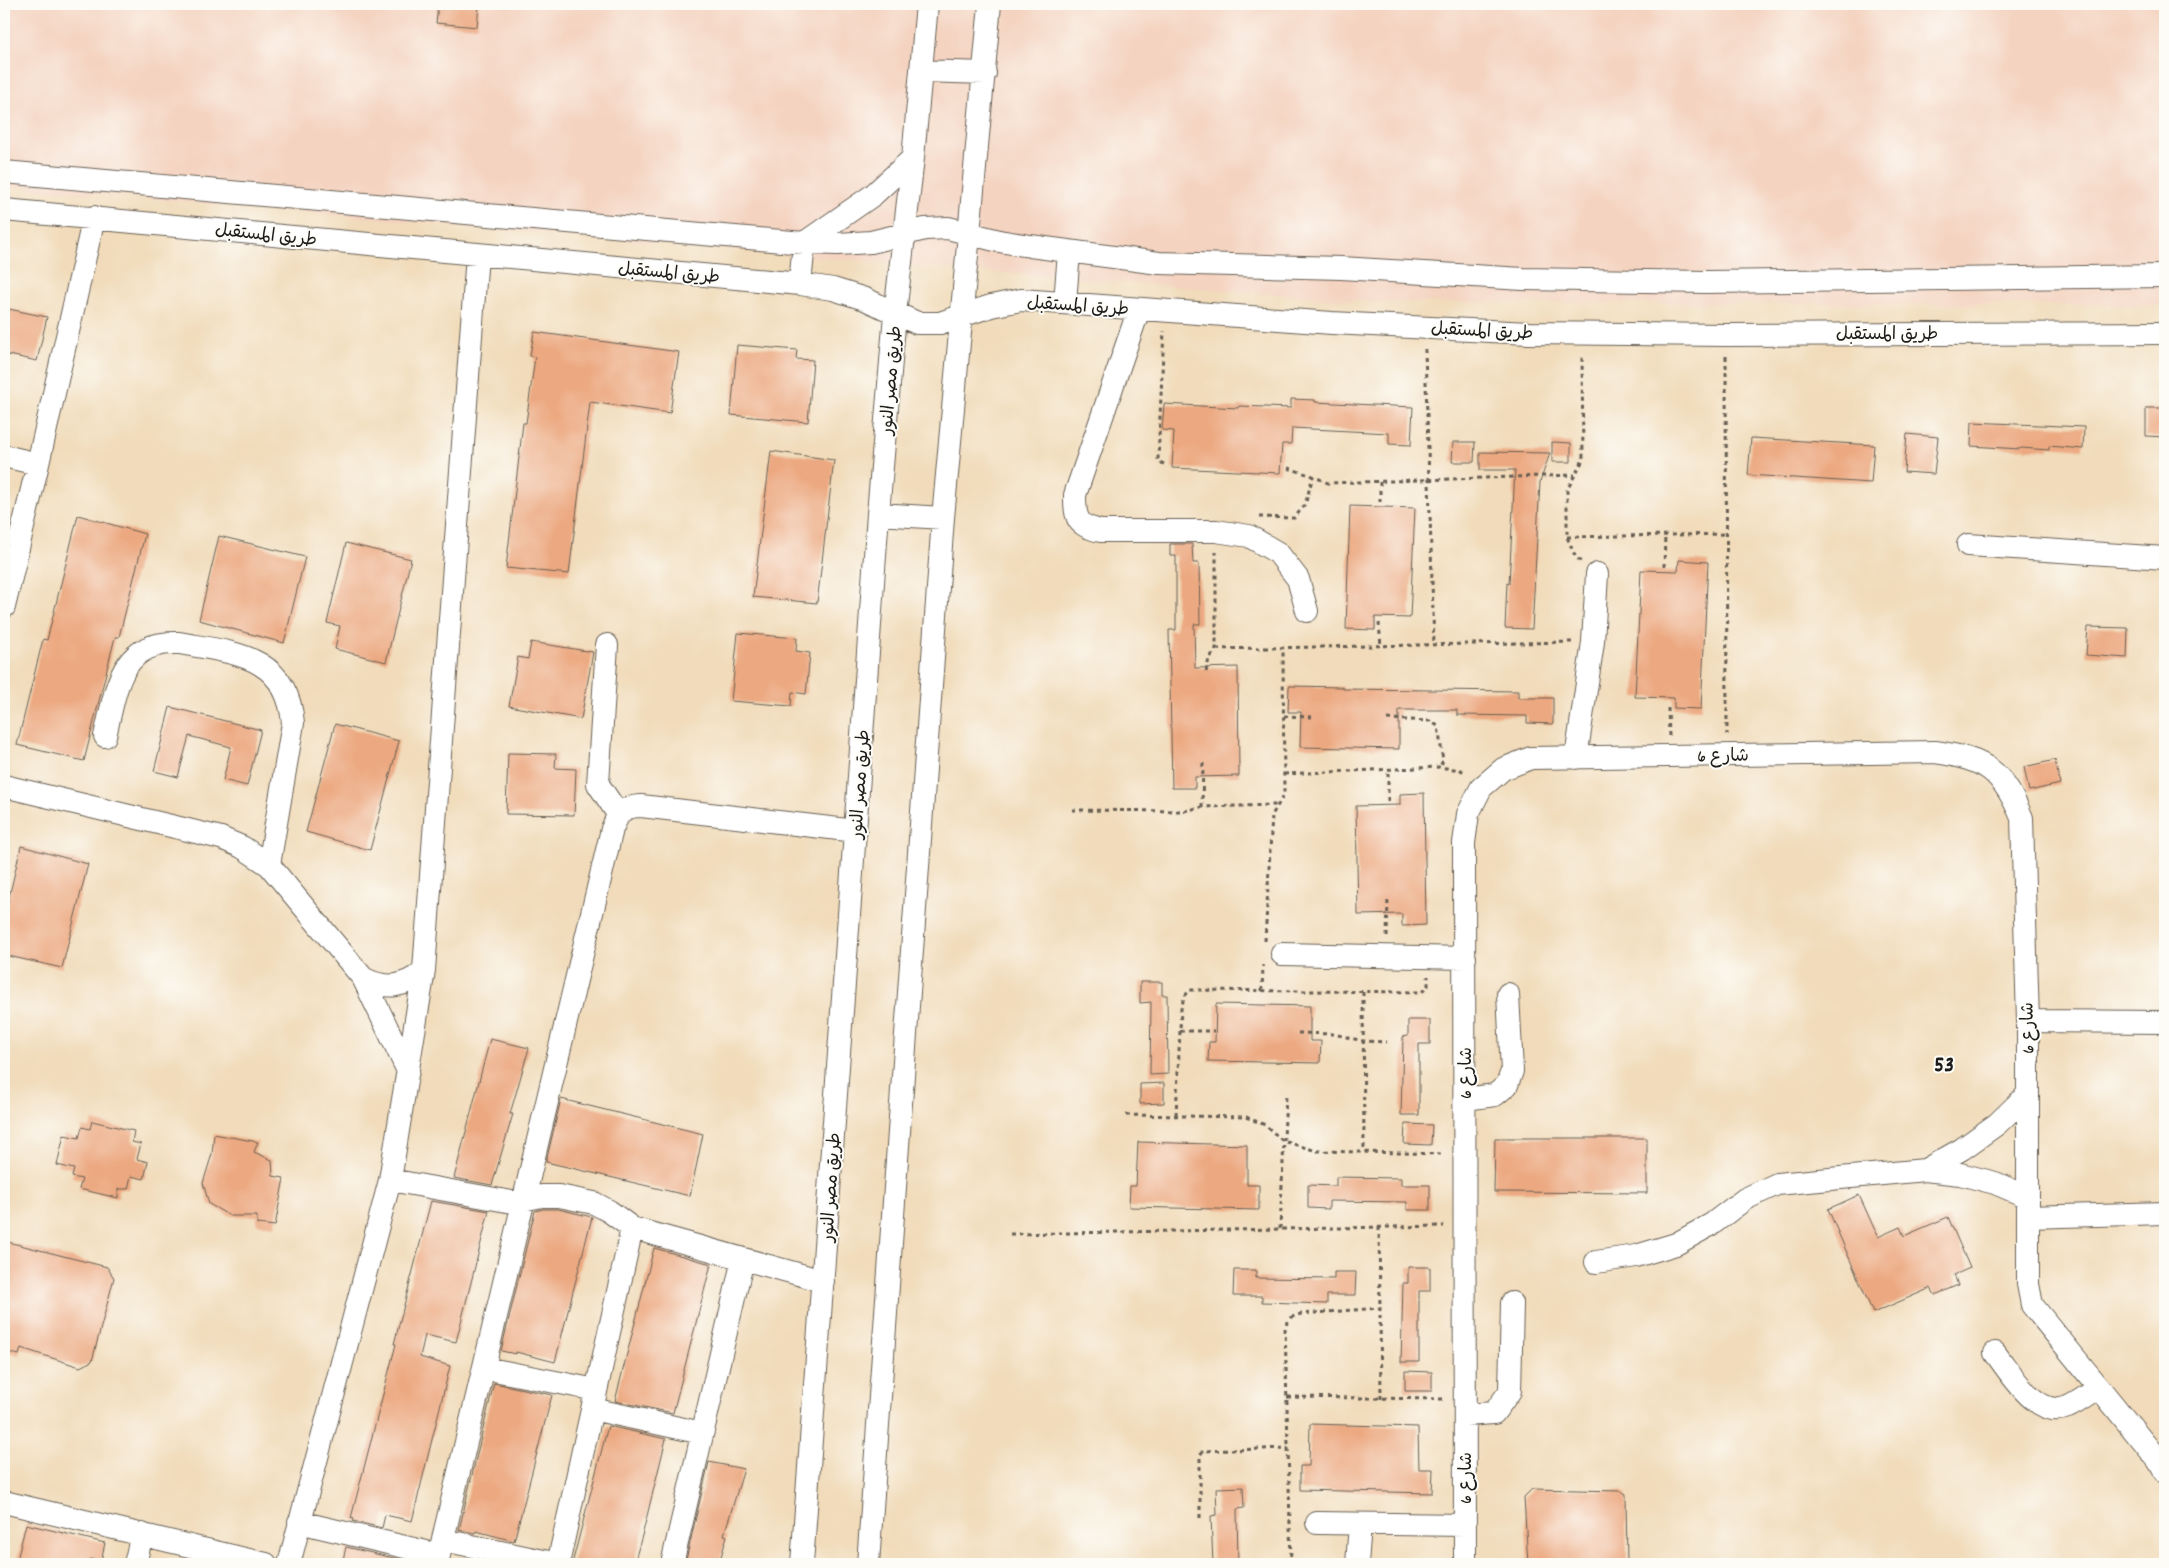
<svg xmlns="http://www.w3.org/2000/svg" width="2169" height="1568" font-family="Dekko,'Playpen Sans Arabic',sans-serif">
  <rect width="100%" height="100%" fill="#fdfcf7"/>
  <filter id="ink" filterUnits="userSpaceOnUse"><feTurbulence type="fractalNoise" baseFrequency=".02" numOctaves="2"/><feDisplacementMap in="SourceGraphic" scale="10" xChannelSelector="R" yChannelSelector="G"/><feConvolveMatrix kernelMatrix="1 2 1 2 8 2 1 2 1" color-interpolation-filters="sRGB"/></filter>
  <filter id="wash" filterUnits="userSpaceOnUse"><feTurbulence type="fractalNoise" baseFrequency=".0096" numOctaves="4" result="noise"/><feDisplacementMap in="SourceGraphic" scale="20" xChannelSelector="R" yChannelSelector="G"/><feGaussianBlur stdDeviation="1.12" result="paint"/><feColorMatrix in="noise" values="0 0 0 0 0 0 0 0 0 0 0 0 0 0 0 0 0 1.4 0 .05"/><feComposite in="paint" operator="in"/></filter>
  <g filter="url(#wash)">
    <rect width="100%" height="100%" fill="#f1dbba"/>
    <path fill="#f4d3c0" d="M4 4H2165V305L1374 302 941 268 4 186Z"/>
    <g id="blocks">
      <path fill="#eca981" d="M438 4H479L477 27 436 23Z
        M4 308 47 317 37 361 4 354Z
        M534 332 679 352 670 413 590 402 569 574 506 568 523 423H526L535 357 530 356Z
        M737 345 797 350 796 359 813 360 808 422 731 415Z
        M1291 399 1315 400V402L1413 407 1411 445 1389 444V433L1292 428 1291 444H1282L1280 473 1172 468 1174 431 1162 430 1164 404 1238 408 1239 406 1291 408Z
        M2146 408H2165V437L2146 436Z
        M1972 422 2084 427 2083 449 2049 446V450L2021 448 2020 449 1971 446Z
        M1907 434 1938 437 1934 474 1904 472Z
        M1751 438 1874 445 1871 483 1748 475Z
        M1453 442H1475L1474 462H1452Z
        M1552 442 1571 443V462H1552Z
        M771 451 834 460 817 603 753 597Z
        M1480 452 1550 453 1540 482 1532 629 1505 628 1507 583 1509 584 1515 470H1480Z
        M1350 506 1415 508 1410 618 1375 617V630L1346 629Z
        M78 515 145 534 119 637H115L84 761 17 745 43 639 47 640Z
        M219 536 305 557 284 643 199 620Z
        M346 543 411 559 386 662 335 649 340 626 327 623Z
        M1170 544H1192L1193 563H1199L1200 624H1194L1195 668 1238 667 1239 776 1195 777V788H1172L1169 630H1176V556H1170Z
        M1679 560 1708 562 1701 709 1674 708V698L1635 697 1641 570 1678 571Z
        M2088 627 2128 628 2127 658 2086 655Z
        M738 633 797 638 796 651 810 653 806 694 792 692 791 706 731 701Z
        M531 642 593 652 581 719 509 706 518 657 528 659Z
        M1289 686 1343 687V689L1518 691V698H1553V724L1527 723V716L1457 715V710H1399V749L1300 747 1301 712H1288Z
        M170 707 261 730 247 786 223 780 231 747 189 736 178 777 154 771Z
        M335 724 399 741 370 850 306 832Z
        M508 753 556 754 555 768 576 769 574 815 506 814Z
        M2055 760 2060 784 2029 791 2024 767Z
        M1424 793 1426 925 1402 926V914L1358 915 1356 806 1400 805V794Z
        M21 846 88 864 62 968 4 955V919Z
        M1140 982H1162V995H1167L1168 1074 1150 1075 1151 1002 1140 1003Z
        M1216 1004 1310 1006V1041H1321L1320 1063 1208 1061 1209 1042H1215Z
        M1408 1020H1430V1044H1419V1115H1401L1403 1037 1408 1036Z
        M490 1039 529 1048 510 1114H513L492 1185 454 1178Z
        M1164 1083V1103L1140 1104V1084Z
        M561 1099 703 1134 690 1196 546 1162Z
        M92 1121 134 1131 132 1142 141 1144 137 1159 148 1162 144 1179 131 1176 128 1189H118V1198L79 1189 82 1179 72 1177 74 1169 57 1165 64 1135 79 1138 82 1127 90 1129Z
        M1405 1124 1432 1125 1431 1145 1404 1144Z
        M214 1134 258 1142 254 1152 272 1160 273 1176 284 1178 275 1226 257 1224V1216H230L209 1204 203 1183 212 1154Z
        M1495 1138H1647V1193L1494 1192Z
        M1138 1142 1247 1145V1185H1259V1210L1129 1207 1130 1186H1136Z
        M1336 1177 1401 1178V1185H1430V1210H1407V1202L1329 1201V1209L1308 1208V1185L1336 1186Z
        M1859 1195 1878 1237 1900 1227 1904 1236 1948 1217 1970 1268 1954 1275 1958 1285 1935 1295 1931 1288 1873 1313 1828 1209Z
        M431 1201 489 1211 456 1342 425 1335 420 1357 450 1366 412 1521 385 1515 382 1528 353 1521 354 1519 351 1518 396 1344H394Z
        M543 1209H558L592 1217 555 1362 516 1352V1354L501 1351 535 1211Z
        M4 1241 107 1267 114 1278 92 1361 80 1367 21 1348 19 1355 4 1351Z
        M654 1248 711 1264 673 1413 615 1401Z
        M1408 1267H1430V1291H1419V1362H1401L1403 1283H1408Z
        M1234 1270H1256V1278L1334 1279V1272H1356L1355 1295H1327V1304L1262 1302V1296H1233Z
        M1405 1371 1432 1372V1391H1405Z
        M494 1383 552 1395 514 1541 476 1531 475 1533 459 1530Z
        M1310 1424 1418 1427 1419 1469H1433L1432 1493 1300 1490V1466H1309Z
        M608 1426 666 1439 643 1532 634 1564H572Z
        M709 1462 744 1469 724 1535 727 1536 719 1564 704 1560 703 1564H685Z
        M1243 1487 1244 1508 1237 1509 1238 1564H1213L1211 1516 1217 1515 1216 1488Z
        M1532 1489 1621 1491 1626 1494 1627 1564H1528L1524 1497Z
        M26 1524 105 1543 101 1561 90 1559 88 1564H16Z
        M346 1547 402 1560 401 1564H342Z"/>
    </g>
  </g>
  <g filter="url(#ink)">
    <use href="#blocks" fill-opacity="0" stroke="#675f53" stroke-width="1"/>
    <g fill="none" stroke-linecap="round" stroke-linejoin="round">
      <g stroke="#675f53" stroke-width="24">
        <path id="minor" d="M922 71 985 73
          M4 172 804 243 838 244 871 242 925 229 948 228 999 241 1030 246 1159 263 1341 268 1523 279 1706 282 2165 276
          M4 210 800 284 833 289 865 299 917 323H940L991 306 1021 300 1332 323 1529 333 1726 335 2165 333
          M800 284 804 243 873 195 913 158
          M1065 302 1069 252
          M1139 309 1075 495C1075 519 1077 526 1101 531H1216L1249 536 1278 553 1298 579 1307 611
          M4 456 38 464
          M878 514 943 518
          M1968 545 2165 558
          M4 607 38 464 94 217
          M607 645 598 784 618 814
          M105 736C116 691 119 640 179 643 233 653 287 654 293 723L269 865
          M1576 758 1593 642 1597 574
          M4 786 221 838 242 847 269 865 363 978 408 1071
          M1282 954 1465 958
          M363 978C385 990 406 988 424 970
          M2028 1021 2165 1022
          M1465 1099 1495 1095 1507 1085 1512 1071 1508 994
          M1925 1170 1962 1149 1997 1124 2028 1094
          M390 1180 512 1202 542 1196H559L594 1203 609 1211 632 1228 823 1281
          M2028 1217 2165 1213
          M1596 1262 1636 1256 1676 1244 1712 1224 1745 1199 1777 1184 1925 1170 1960 1174 1995 1183 2028 1197
          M1995 1353C2011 1373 2037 1420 2068 1407 2079 1402 2089 1394 2099 1388
          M484 1368 596 1390
          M592 1409 702 1433
          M1465 1415 1494 1413 1510 1391 1512 1303
          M4 1502 266 1564
          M299 1522 439 1555
          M1317 1523 1465 1525
          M443 1540 558 1564
          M135 1564 142 1534
          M289 1564 390 1180 424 970 477 255
          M437 1564 612 829C619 812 621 807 641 806L856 831
          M558 1564 632 1228
          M672 1564 743 1259
          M802 1564 878 514 895 314 913 158 927 4
          M868 1564 943 518 990 4
          M1357 1564 1360 1524
          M1465 1564 1464 843 1468 814 1481 788 1503 769 1531 758 1935 752C1986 759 2002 770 2022 818L2028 1021V1284L2032 1305 2158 1460 2165 1472"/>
      </g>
      <path stroke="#675f53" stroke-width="3" stroke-dasharray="4 4" stroke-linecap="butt" d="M1425 349 1434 646
        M1726 356 1727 735
        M1164 464 1159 462 1158 459 1164 331
        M1288 468 1313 476 1328 483 1575 475
        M1380 502V482
        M1259 517 1294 518 1305 505 1313 476
        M1567 537 1727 534
        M1581 561 1576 558 1567 537V490L1583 460 1582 354
        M1664 567 1665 535
        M1379 623 1381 646
        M1216 649 1572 642
        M1206 672 1209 659 1216 649V552
        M1668 708 1669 737
        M1284 716 1313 717
        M1387 719 1430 721 1438 726 1443 761 1439 767
        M1284 774 1439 767 1461 770 1466 774
        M1388 801V769
        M1202 807 1203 763
        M1072 810 1184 811 1202 807 1276 805
        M1387 937 1388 899
        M1265 941 1272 815 1284 795 1283 648
        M1262 991 1263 965
        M1363 992 1364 1152
        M1180 1031H1214
        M1298 1033 1334 1034 1363 1041 1387 1042
        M1126 1115 1246 1117 1265 1125 1283 1141 1317 1151 1444 1154
        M1176 1115 1181 1009 1184 997 1190 990 1422 992 1428 986V976
        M1379 1227 1381 1399
        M1280 1229 1286 1095
        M1010 1234 1444 1226
        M1287 1397 1444 1399
        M1200 1518V1455L1203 1451 1288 1448
        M1291 1564 1285 1326 1292 1317 1301 1314 1380 1308"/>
      <use href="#minor" stroke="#fff" stroke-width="22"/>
    </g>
  </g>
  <g text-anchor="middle" stroke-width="4" stroke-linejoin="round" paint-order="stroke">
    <g font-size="18" fill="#1c1c1c" stroke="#fdfcf7">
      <text transform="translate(266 234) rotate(6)" y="6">طريق المستقبل</text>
      <text transform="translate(669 272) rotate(5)" y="6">طريق المستقبل</text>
      <text transform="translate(1078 305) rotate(4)" y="6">طريق المستقبل</text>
      <text transform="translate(1482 330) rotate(3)" y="6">طريق المستقبل</text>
      <text x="1887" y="339">طريق المستقبل</text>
      <text transform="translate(890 380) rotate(-85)" y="6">طريق مصر النور</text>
      <text transform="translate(1723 755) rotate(-1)" y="6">شارع 6</text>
      <text transform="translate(859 784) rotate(-86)" y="6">طريق مصر النور</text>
      <text transform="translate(2027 1028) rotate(-91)" y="6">شارع 6</text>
      <text transform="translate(1465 1073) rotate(-90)" y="6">شارع 6</text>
      <text transform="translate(830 1187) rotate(-86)" y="6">طريق مصر النور</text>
      <text transform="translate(1465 1478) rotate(-90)" y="6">شارع 6</text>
    </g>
    <g font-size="22" font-weight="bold" fill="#1c1c1c" stroke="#fdfcf7">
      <text x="1944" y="1071">53</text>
    </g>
  </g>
  <rect width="2169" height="1568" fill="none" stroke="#fdfcf7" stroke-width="20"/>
</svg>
